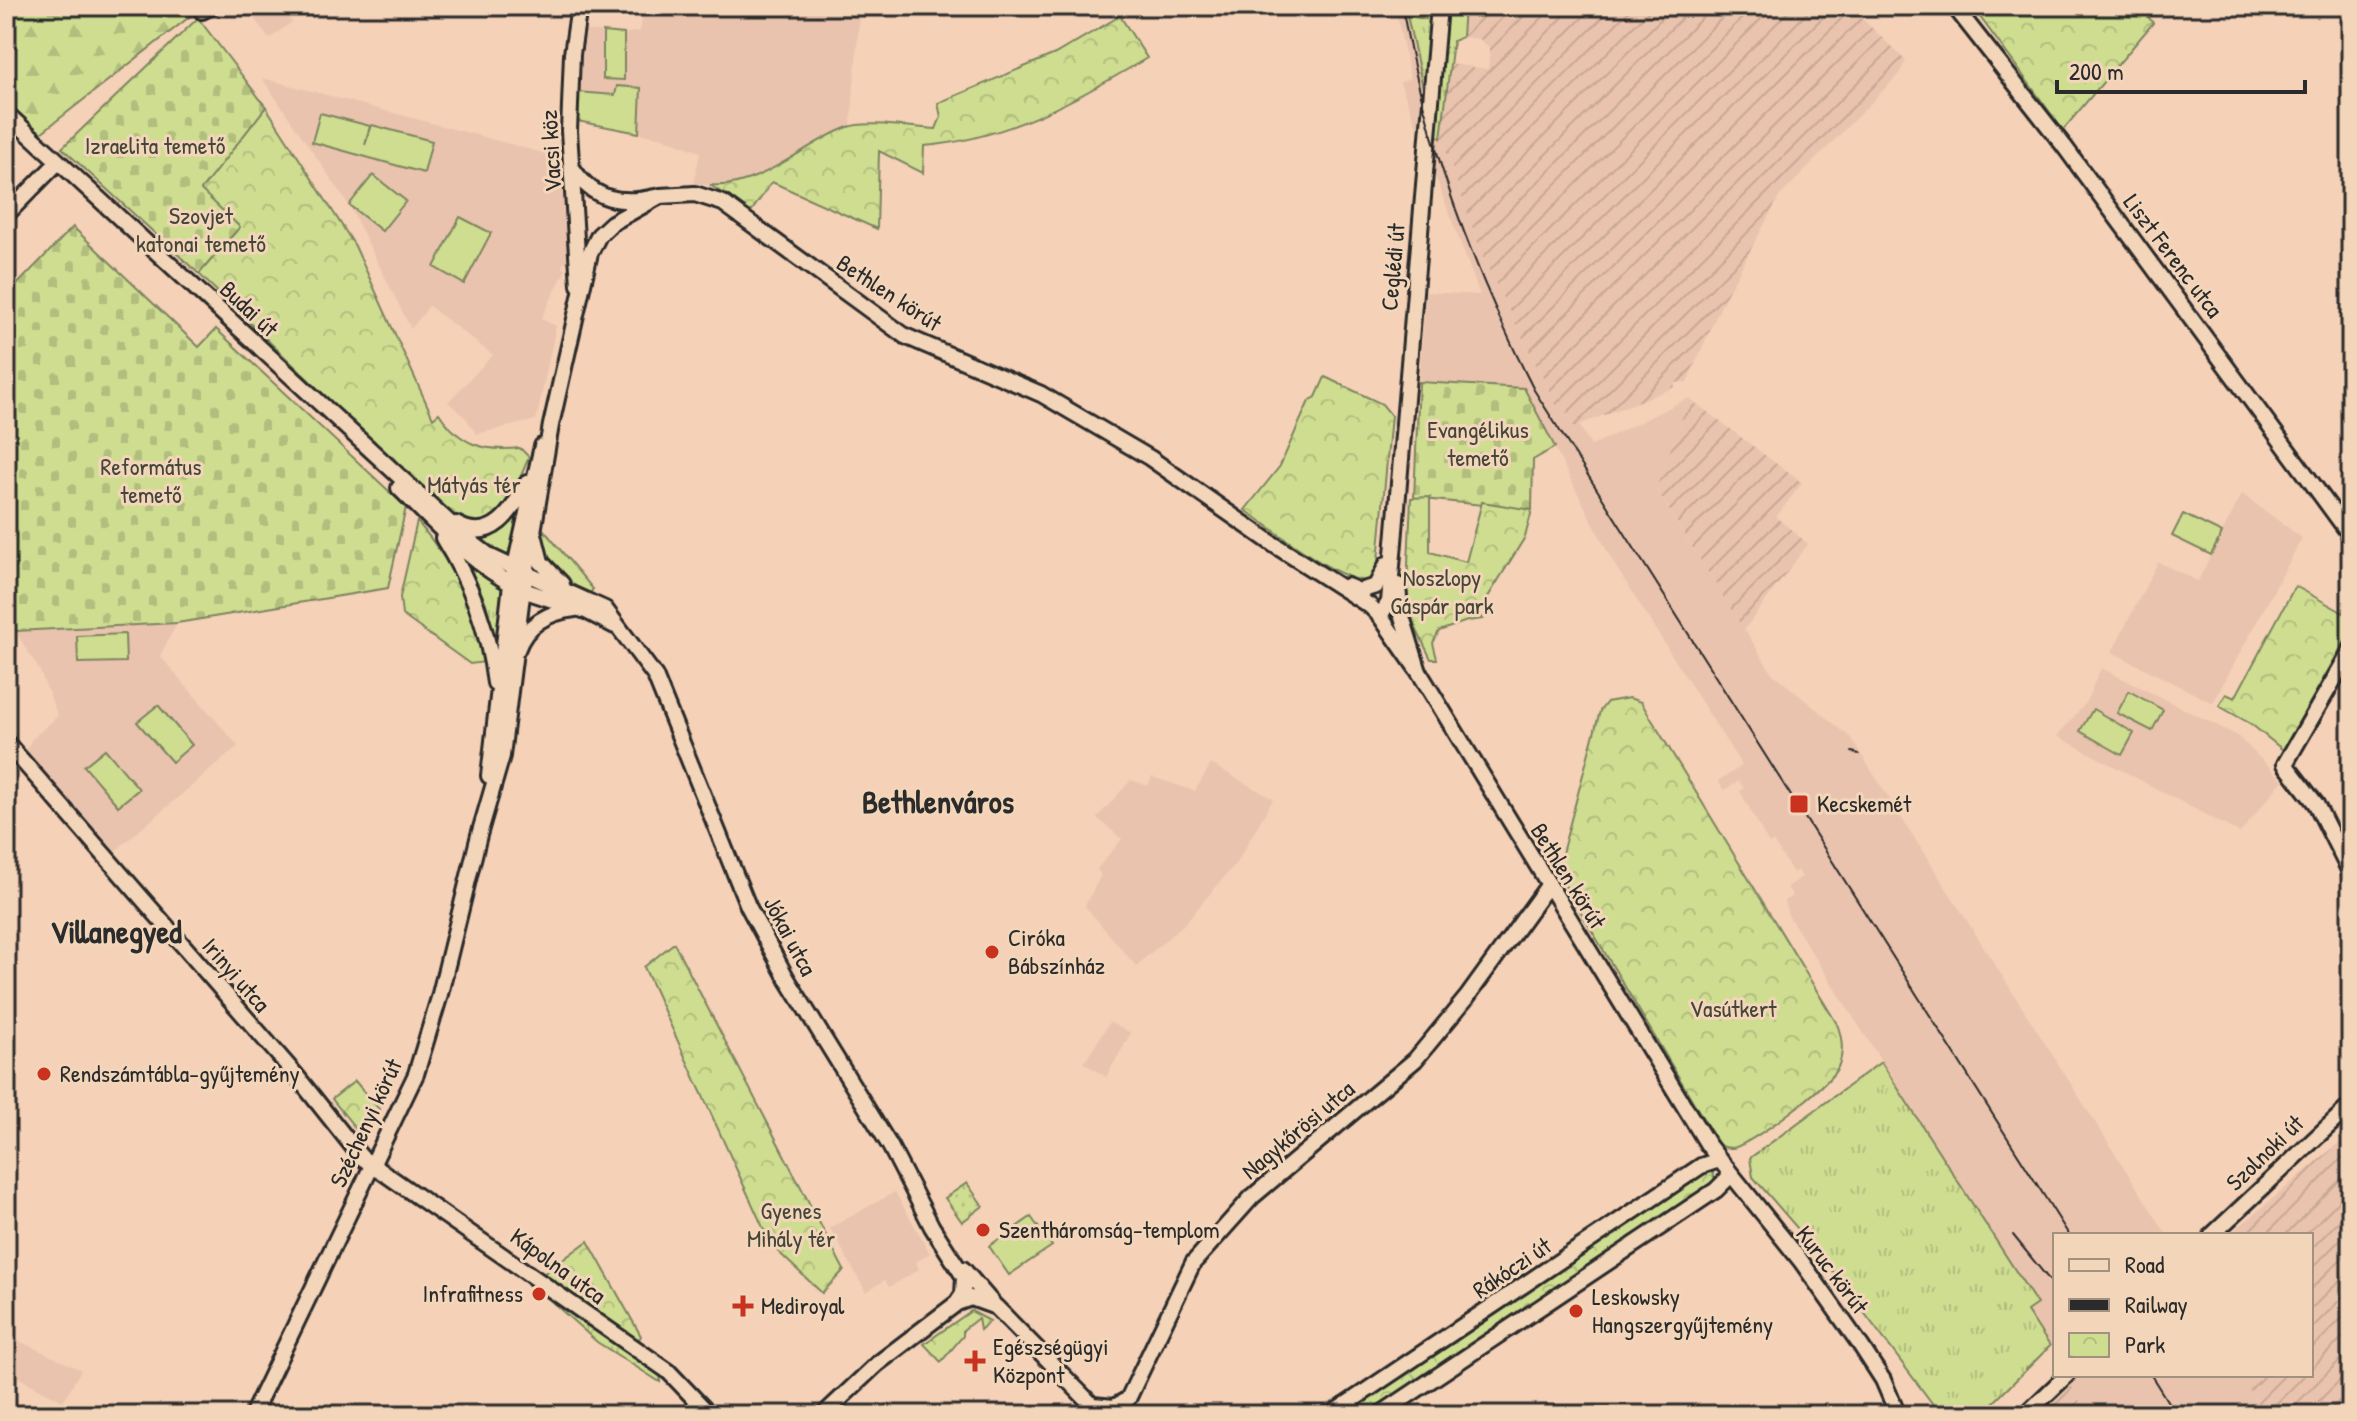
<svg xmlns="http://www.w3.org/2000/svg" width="2357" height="1421" font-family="'Patrick Hand',sans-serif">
  <defs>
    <pattern id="industrial-furrows" width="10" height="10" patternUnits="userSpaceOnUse" patternTransform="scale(2)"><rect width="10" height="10" fill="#e9c3ad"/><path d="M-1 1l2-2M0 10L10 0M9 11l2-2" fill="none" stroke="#c8a895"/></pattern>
    <pattern id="grass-tufts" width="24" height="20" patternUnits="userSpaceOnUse" patternTransform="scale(2)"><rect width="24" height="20" fill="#cfdd91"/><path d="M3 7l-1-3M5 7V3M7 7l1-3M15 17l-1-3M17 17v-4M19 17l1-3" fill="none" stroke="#b2be7d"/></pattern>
    <pattern id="forest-firs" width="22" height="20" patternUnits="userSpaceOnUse" patternTransform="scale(2)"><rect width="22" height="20" fill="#cfdd91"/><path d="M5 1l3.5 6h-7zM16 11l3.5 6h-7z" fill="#b2be7d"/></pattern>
    <pattern id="cemetery-stones" width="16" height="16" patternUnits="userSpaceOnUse" patternTransform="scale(2)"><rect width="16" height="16" fill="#cfdd91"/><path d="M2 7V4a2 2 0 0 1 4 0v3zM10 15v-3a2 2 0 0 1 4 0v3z" fill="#b2be7d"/></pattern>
    <pattern id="park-crowns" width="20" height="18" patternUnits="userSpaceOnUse" patternTransform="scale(2)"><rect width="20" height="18" fill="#cfdd91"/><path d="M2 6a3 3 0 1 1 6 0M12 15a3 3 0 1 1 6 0" fill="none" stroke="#b2be7d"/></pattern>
    <pattern id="garden-dots" width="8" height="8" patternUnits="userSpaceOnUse" patternTransform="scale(2)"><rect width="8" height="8" fill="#cfdd91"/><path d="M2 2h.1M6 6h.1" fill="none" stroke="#b2be7d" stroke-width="1.8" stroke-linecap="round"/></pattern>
  </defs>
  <rect width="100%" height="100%" fill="#f5d1b8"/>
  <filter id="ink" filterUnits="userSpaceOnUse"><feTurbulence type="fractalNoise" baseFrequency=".0125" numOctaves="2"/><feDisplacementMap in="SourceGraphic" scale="16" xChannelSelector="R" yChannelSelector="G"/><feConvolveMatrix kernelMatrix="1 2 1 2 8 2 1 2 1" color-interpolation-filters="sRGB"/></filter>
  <g filter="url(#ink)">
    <path fill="#e9c3ad" d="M262 6H280L292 22 269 39 251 14Z
      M644 6H860L851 125 762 173 724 187 694 183 700 152 664 138 577 121 581 30 624 34 640 31Z
      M1395 6H1405L1433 133 1441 138 1484 260 1558 409 1563 407 1573 426 1579 425 1591 446 1689 398 1656 490 1772 673 1850 737 2167 1235H2055V1347L2050 1346 2027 1311 2037 1304 1788 915 1784 901 1793 896 1787 887 1802 877 1797 870 1793 873 1773 841 1769 844 1740 791 1744 788 1739 781 1724 790 1718 781 1742 766 1613 562 1524 388 1419 382 1426 292 1480 295 1400 82 1410 78Z
      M262 78 562 158 561 186 571 253 569 264 564 262 562 267 566 269 541 319 556 326 536 420 476 434 467 419 448 402 493 355 429 306 411 329 349 205Z
      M2242 494 2302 538 2213 703 2112 652 2158 562 2198 581 2211 555 2172 536 2183 514 2222 533Z
      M177 623 160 656 238 746 114 852 30 757 27 749 32 739 58 716 39 669 15 631Z
      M2101 668 2236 735 2283 780 2240 833 2057 736 2085 704Z
      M1211 764 1273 799 1237 862 1185 923 1136 966 1085 906 1101 875 1097 869 1122 839 1097 818 1131 780 1148 786 1152 777 1195 791Z
      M1110 1022 1131 1033 1106 1077 1084 1063Z
      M895 1192 930 1253 916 1262 919 1269 905 1278 889 1287 885 1280 866 1292 830 1228Z
      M6 1335 81 1370 63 1401 6 1371Z
      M2080 1375H2240L2265 1415H2087L2071 1385Z"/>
    <path fill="url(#industrial-furrows)" d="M1464 6H1849L1906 61 1898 75 1779 197 1722 303 1687 382 1674 383 1675 387 1574 427 1563 407 1558 409 1484 260 1441 138 1450 64 1488 69 1490 48 1479 39 1462 37Z
      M1689 398 1802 483 1776 517 1808 544 1744 630 1656 489Z
      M2351 1133V1415H2265L2240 1375H2311V1235H2229Z
      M2071 1385 2087 1415H2041Z"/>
    <path fill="url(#grass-tufts)" stroke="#7d845e" stroke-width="2" d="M1405 6H1414L1413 17 1426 19 1428 6H1464L1462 37 1453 41 1441 138 1433 133Z
      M513 515 517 517 510 561 470 533Z
      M466 559 507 587 499 658 486 603Z
      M1881 1062 2037 1304 2027 1311 2050 1346 1981 1415H1947L1935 1407 1824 1259 1753 1177 1750 1158Z
      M533 1285 661 1373 660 1382 597 1342Z"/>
    <path fill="url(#forest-firs)" stroke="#7d845e" stroke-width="2" d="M6 6H91L116 14 128 6H186L193 14 41 133 6 101Z"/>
    <path fill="url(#cemetery-stones)" stroke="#7d845e" stroke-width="2" d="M198 18 266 107 202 190 240 227 199 274 62 148Z
      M73 227 199 347 216 329 406 507 388 588 177 623 15 631 6 620V296Z
      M1419 382 1524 388 1555 447 1533 460 1532 510 1414 498Z"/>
    <path fill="url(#park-crowns)" stroke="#7d845e" stroke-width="2" d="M1972 6H2140L2153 23 2063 130Z
      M1120 16 1147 58C1076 100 1008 139 924 146L923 173 879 151 877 229 772 182 751 212 710 185C759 190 804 143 848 127 866 120 914 128 936 129L941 117 938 103 1055 54Z
      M266 107 355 246 433 418 439 413C460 445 483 452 520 448L529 457 507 509 481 525 453 519 199 274 240 227 201 190Z
      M1325 377 1382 404 1391 415 1377 572 1373 580C1346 589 1271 527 1245 510L1280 466 1309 401 1316 397Z
      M1430 497V552L1466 562 1482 502 1532 510 1525 537 1478 613 1483 619 1467 621 1439 631 1433 643 1437 659H1431L1406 608 1411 498Z
      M417 521C456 568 472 603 485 662L470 664 402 615 400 597Z
      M538 523 593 589 589 595C550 576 547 563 538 523Z
      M2295 586 2351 617V630L2283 750 2251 724 2219 706 2226 694 2235 698Z
      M1629 698 1641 702 1837 1024C1842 1037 1844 1053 1838 1067 1830 1085 1752 1144 1733 1148 1729 1148 1724 1147 1720 1146L1710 1130 1557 872 1600 711 1607 702Z
      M674 943 844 1270 822 1293 771 1245 644 967Z
      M355 1081 380 1110 370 1128 356 1129 332 1099Z
      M1712 1169 1715 1180 1709 1186 1375 1415H1336L1698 1171Z
      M588 1241 641 1336 637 1342 542 1275Z
      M971 1311 990 1321 980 1330 978 1318 963 1330V1336L941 1362 924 1344Z"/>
    <path fill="url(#garden-dots)" stroke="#7d845e" stroke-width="2" d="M967 1183 983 1206 962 1222 945 1198Z"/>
    <path fill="#cfdd91" stroke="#7d845e" stroke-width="2" d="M603 32 624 34V80L603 79Z
      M617 86 641 88 639 133 577 121V92L615 95Z
      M320 113 370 126 365 145 372 125 432 141 424 173 312 142Z
      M373 175 406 201 382 231 349 205Z
      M460 217 491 233 464 284 434 267Z
      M2183 514 2222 533 2211 555 2172 536Z
      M125 634 126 662 78 663 77 636Z
      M2129 691 2163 710 2152 731 2117 713Z
      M158 705 192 745 172 762 137 722Z
      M2093 709 2134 733 2122 755 2080 731Z
      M105 749 139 789 118 806 84 766Z
      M1031 1217 1052 1246 1009 1275 989 1246Z"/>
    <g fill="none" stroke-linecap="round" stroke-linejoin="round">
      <g stroke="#2b2b2b" stroke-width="20">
        <path id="secondary" d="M579 6 572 54 569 131 579 285
          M1954 6 2064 146 2351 536
          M202 11 212 6
          M573 169C593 200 621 205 655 197
          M6 215 58 162
          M534 534 541 562 562 584
          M527 574 605 609 655 676 748 906 786 977 890 1146 932 1227 964 1277 963 1294 957 1303 877 1364 823 1415
          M523 590 586 611 615 626
          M1380 616 1419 672 1708 1145 1801 1261 1861 1346 1883 1380 1898 1415
          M517 650C526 624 549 612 575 609
          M2351 650 2285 764 2316 804 2351 874
          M6 742 295 1074 361 1157 668 1371 710 1415
          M2212 1235 2351 1105
          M963 1269 994 1305
          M957 1303 971 1298 996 1307 1098 1411
          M1093 1405 1114 1407 1128 1399 1193 1263 1252 1197 1415 1060 1467 997 1549 884
          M1330 1415 1701 1166 1719 1160
          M1379 1415 1716 1190 1730 1176
          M2025 1415 2067 1375"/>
      </g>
      <g stroke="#2b2b2b" stroke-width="20">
        <path id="primary" d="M6 113 467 539 491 557 527 574
          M399 488C436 524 471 563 517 587
          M456 524C492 545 513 510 527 483
          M443 538C472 585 488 629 495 683
          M1398 585 1400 610 1419 672
          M1347 586 1359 591 1376 586 1387 564
          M489 776 511 584 542 446
          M252 1415 416 1074 439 998 479 835 502 756 521 603 551 425 590 253 599 235 612 223 660 196 695 194 723 203 905 336 1041 394 1150 458 1273 544 1370 606 1380 616 1389 602 1439 6"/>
      </g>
      <use href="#secondary" stroke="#f3d5b9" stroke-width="14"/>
      <use href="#primary" stroke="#f3d5b9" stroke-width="14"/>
      <path stroke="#2b2b2b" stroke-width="2" d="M1402 6C1425 141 1472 268 1534 390L2069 1235
        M1852 752 1859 754
        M2013 1235 2055 1287
        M2151 1375 2176 1415"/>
    </g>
  </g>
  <g fill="#c8321e" stroke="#f3d5b9" stroke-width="3">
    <rect x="1789" y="794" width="20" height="20" rx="4"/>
    <circle cx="992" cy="952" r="8"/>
    <circle cx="44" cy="1074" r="8"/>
    <circle cx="983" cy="1230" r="8"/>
    <circle cx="539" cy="1294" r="8"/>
    <path d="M739 1294h8v8h8v8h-8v8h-8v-8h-8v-8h8z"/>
    <circle cx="1576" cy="1311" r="8"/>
    <path d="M971 1349h8v8h8v8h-8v8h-8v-8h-8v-8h8z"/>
  </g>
  <g text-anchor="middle" stroke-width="6" stroke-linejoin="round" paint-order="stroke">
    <g font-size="24" fill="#44463a" stroke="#f3d5b9">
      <text x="155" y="154">Izraelita temető</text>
      <text x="201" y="224">Szovjet<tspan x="201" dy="28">katonai temető</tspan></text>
      <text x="1478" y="438">Evangélikus<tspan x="1478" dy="28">temető</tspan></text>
      <text x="151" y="475">Református<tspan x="151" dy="28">temető</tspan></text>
      <text x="474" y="493">Mátyás tér</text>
      <text x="1442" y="586">Noszlopy<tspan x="1442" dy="28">Gáspár park</tspan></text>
      <text x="1733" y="1017">Vasútkert</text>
      <text x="791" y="1219">Gyenes<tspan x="791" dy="28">Mihály tér</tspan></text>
    </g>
    <g font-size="24" fill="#2b2b2b" stroke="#f3d5b9">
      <text transform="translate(551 151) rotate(-93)" y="8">Vacsi köz</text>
      <text transform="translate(2173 256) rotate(53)" y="8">Liszt Ferenc utca</text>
      <text transform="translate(1393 267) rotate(-85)" y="8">Ceglédi út</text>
      <text transform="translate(889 293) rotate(33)" y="8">Bethlen körút</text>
      <text transform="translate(249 309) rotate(43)" y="8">Budai út</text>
      <text transform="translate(1568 876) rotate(58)" y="8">Bethlen körút</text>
      <text transform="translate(790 936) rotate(62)" y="8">Jókai utca</text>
      <text transform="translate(236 975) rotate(49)" y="8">Irinyi utca</text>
      <text transform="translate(366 1123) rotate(-65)" y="8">Széchenyi körút</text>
      <text transform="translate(1298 1130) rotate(-40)" y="8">Nagykőrösi utca</text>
      <text transform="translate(2265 1153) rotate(-44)" y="8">Szolnoki út</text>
      <text transform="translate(558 1266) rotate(36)" y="8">Kápolna utca</text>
      <text transform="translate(1512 1268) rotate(-34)" y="8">Rákóczi út</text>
      <text transform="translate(1832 1270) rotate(53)" y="8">Kuruc körút</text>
    </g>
    <g font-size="24" fill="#2b2b2b" stroke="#f3d5b9" text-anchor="start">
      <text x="1817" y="812">Kecskemét</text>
      <text x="1008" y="946">Ciróka<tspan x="1008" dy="28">Bábszínház</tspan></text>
      <text x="60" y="1082">Rendszámtábla-gyűjtemény</text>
      <text x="999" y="1238">Szentháromság-templom</text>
      <text x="523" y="1302" text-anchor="end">Infrafitness</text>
      <text x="1592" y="1305">Leskowsky<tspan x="1592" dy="28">Hangszergyűjtemény</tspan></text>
      <text x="761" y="1314">Mediroyal</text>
      <text x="993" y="1355">Egészségügyi<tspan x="993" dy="28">Központ</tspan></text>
    </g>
    <g font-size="32" font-weight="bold" fill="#2b2b2b" stroke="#f3d5b9">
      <text x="938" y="813">Bethlenváros</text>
      <text x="116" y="943">Villanegyed</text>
    </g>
  </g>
  <rect width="2357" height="1421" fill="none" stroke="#f3d5b9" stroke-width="32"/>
  <rect x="16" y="16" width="2325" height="1389" fill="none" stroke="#2b2b2b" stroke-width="3" filter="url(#ink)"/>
  <rect x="2053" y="1233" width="260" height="144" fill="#f3d5b9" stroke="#a39180" stroke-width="2"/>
  <rect x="2069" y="1259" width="40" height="12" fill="#f3d5b9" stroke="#a39180" stroke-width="2"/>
  <text x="2125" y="1273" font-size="24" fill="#2b2b2b">Road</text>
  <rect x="2069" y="1299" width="40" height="12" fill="#2b2b2b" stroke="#a39180" stroke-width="2"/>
  <text x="2125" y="1313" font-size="24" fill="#2b2b2b">Railway</text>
  <rect x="2069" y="1333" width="40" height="24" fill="url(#park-crowns)" stroke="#a39180" stroke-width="2"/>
  <text x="2125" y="1353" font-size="24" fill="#2b2b2b">Park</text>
  <path d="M2057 80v12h248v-12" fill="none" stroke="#2b2b2b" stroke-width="4"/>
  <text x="2069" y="80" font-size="24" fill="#2b2b2b" stroke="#f3d5b9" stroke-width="6" paint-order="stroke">200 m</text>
</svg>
